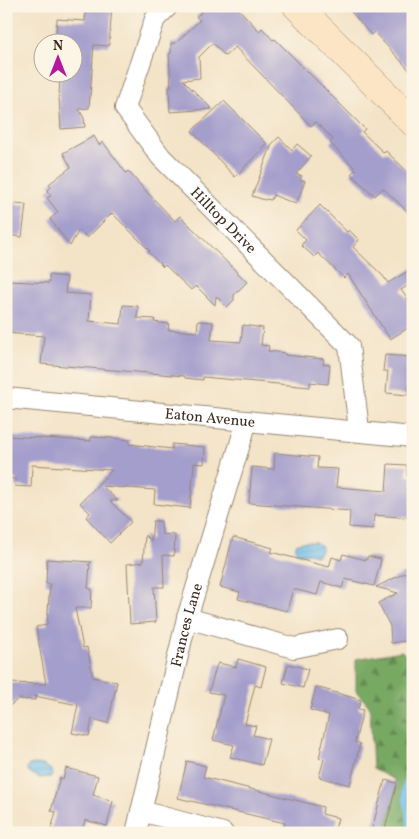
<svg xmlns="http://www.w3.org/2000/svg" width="419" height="839" font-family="Vollkorn,serif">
  <defs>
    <pattern id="forest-firs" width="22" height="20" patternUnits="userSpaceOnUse" patternTransform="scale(1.25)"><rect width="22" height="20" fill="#78a964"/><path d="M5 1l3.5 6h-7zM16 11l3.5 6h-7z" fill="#648a52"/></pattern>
    <pattern id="water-rules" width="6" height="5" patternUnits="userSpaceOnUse" patternTransform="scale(1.25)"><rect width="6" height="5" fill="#73beec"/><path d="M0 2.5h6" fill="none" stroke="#64a3ca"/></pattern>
  </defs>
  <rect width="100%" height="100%" fill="#fcf5e5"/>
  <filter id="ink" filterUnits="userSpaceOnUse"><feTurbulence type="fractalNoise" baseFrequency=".02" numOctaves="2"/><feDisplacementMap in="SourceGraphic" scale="10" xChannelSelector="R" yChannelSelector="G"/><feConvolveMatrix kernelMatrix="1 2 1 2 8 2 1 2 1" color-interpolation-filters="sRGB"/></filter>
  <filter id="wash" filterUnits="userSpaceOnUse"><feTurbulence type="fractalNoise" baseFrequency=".0096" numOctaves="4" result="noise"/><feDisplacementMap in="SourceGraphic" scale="20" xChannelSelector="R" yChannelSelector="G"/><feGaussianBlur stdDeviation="1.12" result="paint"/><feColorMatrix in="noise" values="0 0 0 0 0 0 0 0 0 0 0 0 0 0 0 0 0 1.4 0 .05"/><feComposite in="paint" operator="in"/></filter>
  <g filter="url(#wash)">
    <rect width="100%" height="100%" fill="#f3e3c7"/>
    <path fill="url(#forest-firs)" stroke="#5a6a41" d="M402 651 413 665V833L379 831 395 780 373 769 370 707 356 691V659Z"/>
    <path fill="url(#water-rules)" stroke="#577485" d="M303 542H315L322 546 321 551 317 556 309 553 298 554 295 548 297 543Z
      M35 764 43 765 50 769 53 773 51 777 40 778 28 772 27 768 29 765Z"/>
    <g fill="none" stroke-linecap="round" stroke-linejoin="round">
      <path stroke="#73beec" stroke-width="5" d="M411 833 404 789 413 765"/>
    </g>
    <g id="blocks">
      <path fill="#a49ecc" d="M86 6H112L109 46 94 45 89 108 79 109 84 118 85 127 61 129 59 97 60 77H65L66 72H72V39L56 38 57 19 85 21Z
        M207 6H236L259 31 262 28 273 40 275 39 365 129 362 132 384 153 386 151 413 177V217L383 188 375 196 351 174 356 169 330 143 333 139 316 122 311 126 235 47 225 56 213 43 199 57 200 78 183 80 212 109 170 112 169 87H171L169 54 171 53V43H176L200 20 196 17Z
        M346 6H403L413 16V74L374 32 371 35Z
        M224 101 267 144 235 177 192 131Z
        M94 136 99 145 103 142 126 173 128 171 143 188 175 221 180 216 247 282 234 295V300L227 307 216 296 215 305 196 286 191 290 165 265 163 267 148 252 150 251 112 213 87 238 79 230 70 246 50 219 58 212 47 198 51 196 47 191 51 187 49 184 71 167 63 153Z
        M279 137 292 150 297 144 311 156 296 174 302 176 300 179 305 181 296 204 273 195 271 200 266 199 265 200 252 196 272 144Z
        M6 203 26 205 22 237 6 235Z
        M320 205 347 232 349 230 359 240 353 247 383 276 388 283 413 268V282L401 290 413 307V325L390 339 348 274 344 278 318 253 314 257 301 245 306 240 296 230Z
        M49 275 67 277 65 293 91 295 89 321 121 324 123 305 138 306 137 318 155 319 154 322 169 324 168 330 197 332 198 321 213 322 211 340 241 342 243 325 263 328 261 345 269 346 268 351 285 353V355L324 359 323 364 330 365 328 384 310 382V387L203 377V380L185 378V376L41 364 44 336 6 333V308H8L9 281 49 283Z
        M385 355 412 357 408 395 386 393 388 371H383Z
        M6 436 91 441V437L113 438 130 440 129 444 172 449V444L205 447 204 464 194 463 190 508 154 504 155 490 102 486 118 501H110L131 522 110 543 86 517 90 513 80 503 112 470 32 465 31 487 15 486 16 479 6 478Z
        M275 453 318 457 317 468 338 469 336 487 386 491 388 464 407 465V476H413V518L374 515 373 529 349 527 350 511 249 503 252 467 274 469Z
        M153 521H161L162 534 175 535 174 556 163 555 164 587H154L156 622 130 624 127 564 143 562 145 535 151 541Z
        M233 537 273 548 271 552 329 567 332 557 341 560 343 554 366 560 368 556 381 559 380 564 374 586 345 579 342 588 321 582 317 595 293 589 287 611 238 599 240 592 220 587Z
        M47 559 92 562 88 565H90L88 588 92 589 91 608H75L83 648 87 647 93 677 117 682 108 723 92 719 89 736 72 733 78 705 35 696V700L18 699 6 709V683L46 684 36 627 47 625 50 584H46Z
        M413 569V640L391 643 390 626 378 603 398 593 376 587Z
        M238 659 266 667 261 687 255 685 245 724 256 726 253 735 269 739 262 765 230 757 234 745 213 740 224 695 209 692 216 667 218 663 236 667Z
        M288 664 308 669 303 688 283 683Z
        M316 687 361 700 358 709 363 710 355 742 360 744 350 785 319 777 324 759 319 758 329 715 310 710Z
        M187 761 206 766 203 777 323 807 322 814 338 818 334 833H303L284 828 285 823 178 798Z
        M66 768 98 776 93 795 113 801 107 826 85 820 82 833H50L56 812 51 811 60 777 63 779Z
        M385 780 397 783 384 833H371Z"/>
    </g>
  </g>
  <g filter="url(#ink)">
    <use href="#blocks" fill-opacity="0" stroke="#978672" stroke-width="1"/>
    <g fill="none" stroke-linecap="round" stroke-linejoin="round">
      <g stroke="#978672" stroke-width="22">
        <g id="minor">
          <path id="s1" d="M168 6 155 19 125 108 161 157 349 346 359 430"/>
          <path id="s2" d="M6 398 413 437"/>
          <path d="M187 618 294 648 338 639"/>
          <path d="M141 811 223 833"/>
          <path id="s3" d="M136 833 187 618 247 421"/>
        </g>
      </g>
      <g stroke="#978672" stroke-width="29">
        <path id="secondary" d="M297 6 413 122"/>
      </g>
      <use href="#minor" stroke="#fff" stroke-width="20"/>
      <use href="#secondary" stroke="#fce5c4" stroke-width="28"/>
    </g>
  </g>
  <g text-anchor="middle" stroke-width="5" stroke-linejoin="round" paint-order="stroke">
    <g font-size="15" fill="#3b2a1e" stroke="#fcf5e5">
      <text dy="5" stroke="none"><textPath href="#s1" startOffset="262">Hilltop Drive</textPath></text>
      <text dy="5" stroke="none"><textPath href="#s2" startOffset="205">Eaton Avenue</textPath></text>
      <text dy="5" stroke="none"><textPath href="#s3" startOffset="214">Frances Lane</textPath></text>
    </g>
  </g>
  <rect width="419" height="839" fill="none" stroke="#fcf5e5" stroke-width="25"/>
  <g transform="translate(58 58)"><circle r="24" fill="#fcf5e5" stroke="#afa495"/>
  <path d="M0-4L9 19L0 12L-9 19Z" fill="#b5179e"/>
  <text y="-8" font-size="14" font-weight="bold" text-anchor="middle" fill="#3b2a1e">N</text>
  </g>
</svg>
